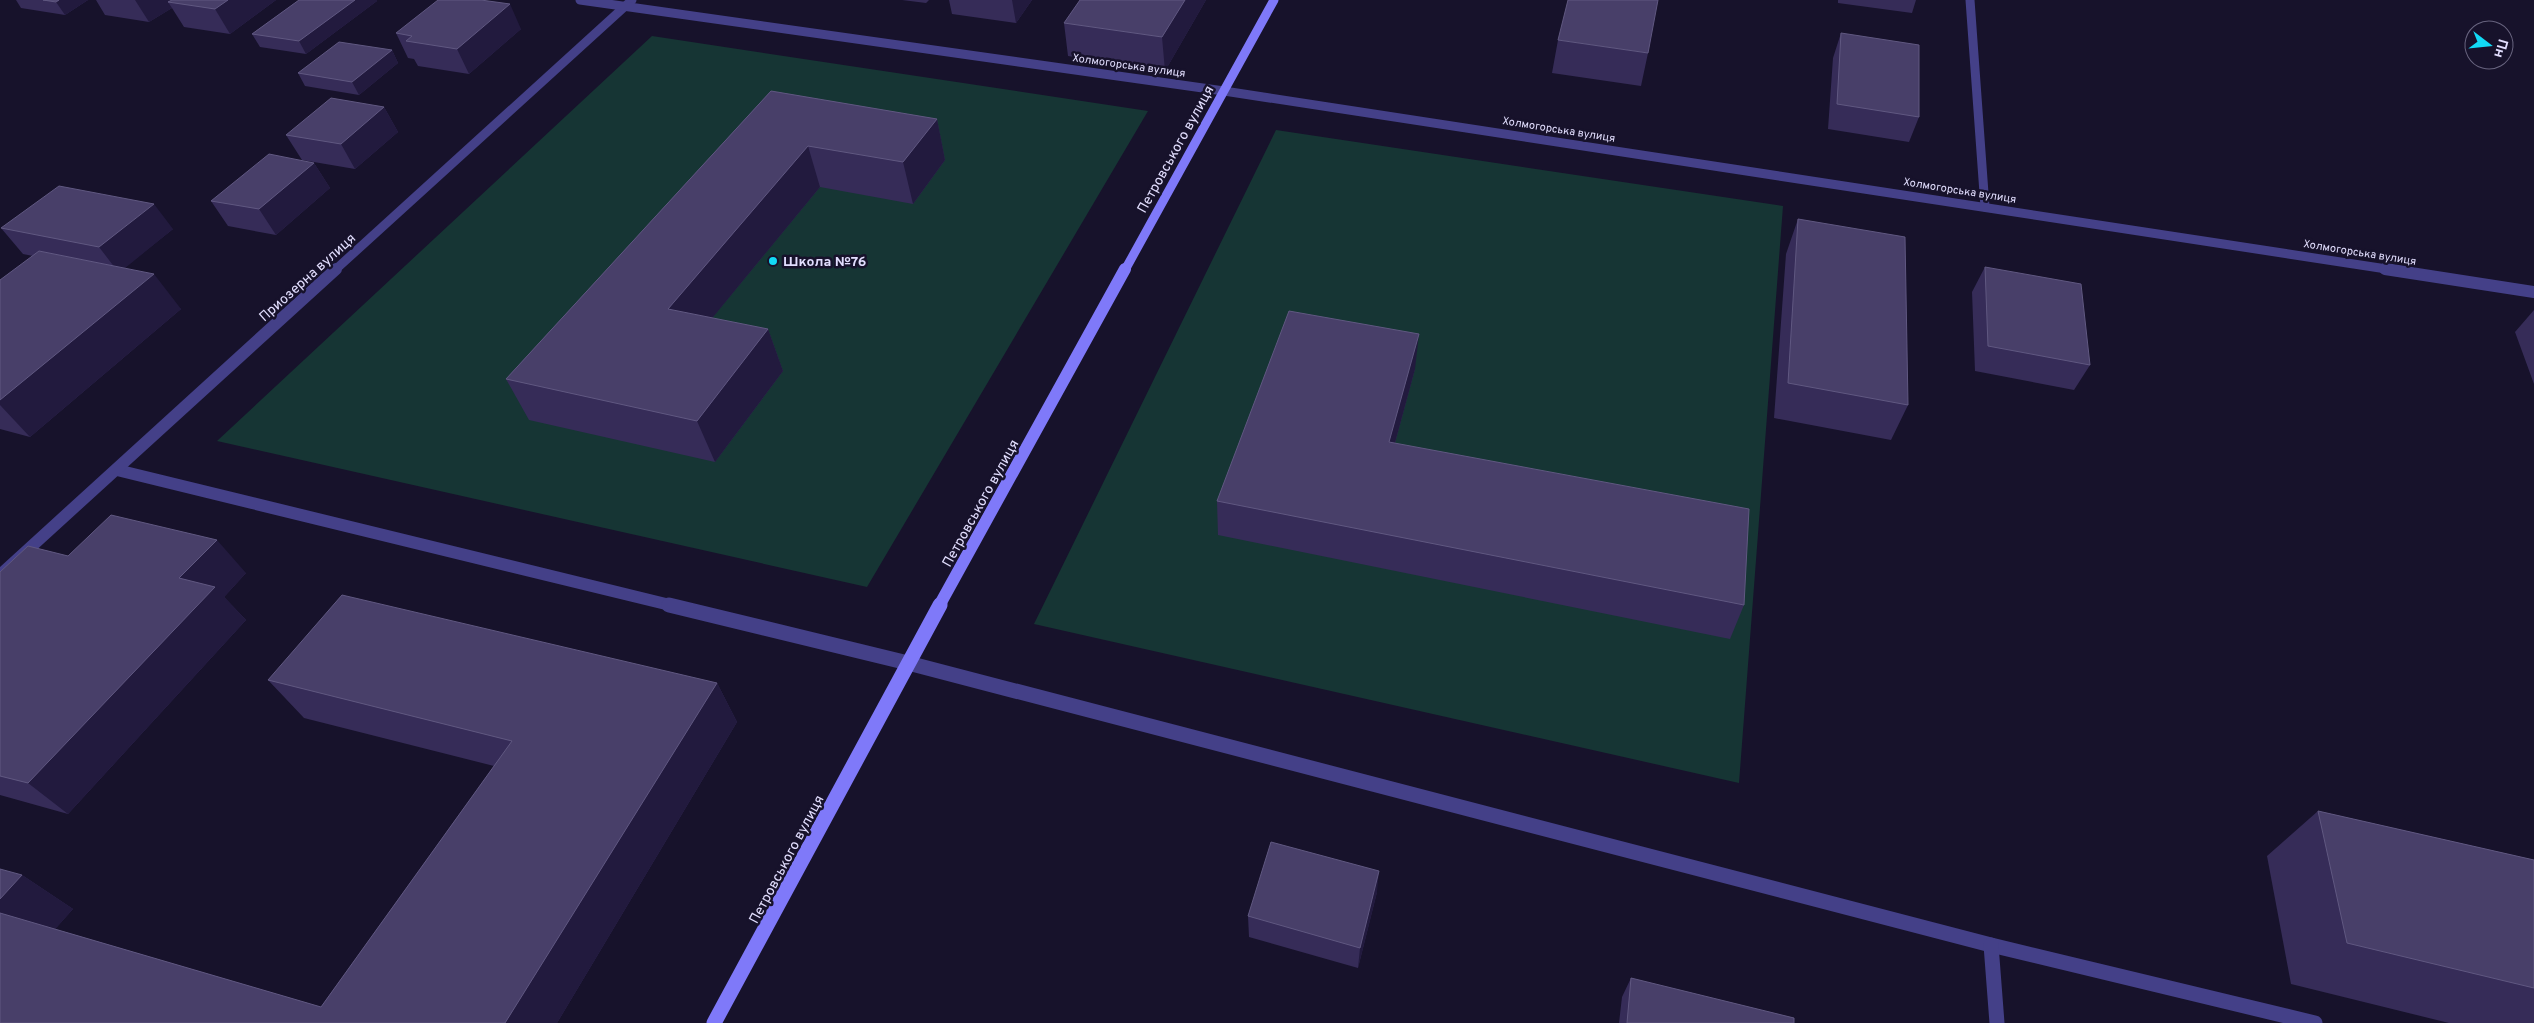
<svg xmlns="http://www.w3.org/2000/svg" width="2534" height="1023" font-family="Overpass,sans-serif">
  <rect width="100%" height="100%" fill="#17122b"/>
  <path fill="#163534" d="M652 36 1148 111 867 587 217 441Z
    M1276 130 1783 206 1739 783 1034 624Z"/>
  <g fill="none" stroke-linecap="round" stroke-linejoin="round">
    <path stroke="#444088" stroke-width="9" d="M1970 0 1985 207"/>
    <path stroke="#444088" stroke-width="12" d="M117 470 674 606"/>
    <path stroke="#444088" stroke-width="15" d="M669 605 908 663 1991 945 2315 1023"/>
    <path stroke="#444088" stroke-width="9" d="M1224 91 2393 270
      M335 270 632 0"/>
    <path stroke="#444088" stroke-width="12" d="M2385 269 2534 292
      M0 575 336 269"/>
    <path stroke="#444088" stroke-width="15" d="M1991 945 1997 1023"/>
    <path stroke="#444088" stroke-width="9" d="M580 0 1224 91"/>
    <path stroke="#7f79f9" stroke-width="9" d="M1125 270 1274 0"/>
    <path stroke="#7f79f9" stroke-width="12" d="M939 606 1125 269"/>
    <path stroke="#7f79f9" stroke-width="15" d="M714 1023 940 605"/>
  </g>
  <path fill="#362c58" d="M16 0H88L65 15 21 8Z
    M96 0H276L230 34 184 27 172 8 149 22 105 15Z
    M299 0H377V1L306 54 260 47 252 34Z
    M902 0H929L926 3Z
    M949 0H1032L1016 23 952 14Z
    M1080 0H1206L1165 71 1068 56 1064 23Z
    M1838 0H1916L1912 13 1838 3Z
    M521 29 469 74 418 66 414 59 408 58 396 33Z
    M1841 33 1919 117 1909 142 1828 129 1833 58Z
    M1558 40 1648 53 1641 86 1552 73Z
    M392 50 398 63 359 95 305 86 298 73Z
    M771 91 937 119 945 160 913 204 820 187 712 318 768 329 783 371 715 462 529 420 506 379Z
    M384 107 398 132 355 169 302 160 286 135Z
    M314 163 330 188 276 235 228 226 211 201Z
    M1798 219 1908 405 1891 440 1774 418 1786 254Z
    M1 228 173 229 124 268 181 309 30 437 0 429V280L33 256 23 254Z
    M1985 267 2090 365 2074 390 1975 371 1972 292Z
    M2534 310V384L2515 332Z
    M1415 369 1395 443 1744 605 1730 639 1218 535 1217 501Z
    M68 556 246 573 224 597 246 620 68 814 0 795V572Z
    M268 680 717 683 737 722 557 1023H0L22 875 73 909 55 929 321 1007 494 766 304 718Z
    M2318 811 2534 860V1023H2449L2291 984 2267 856Z
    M1377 892 1358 968 1249 937 1248 916Z
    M1631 978 1794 1023H1619L1622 997Z"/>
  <path fill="#221a3e" d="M59 0H88L65 15 56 2Z
    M135 0H184L168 2 172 8 149 22Z
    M228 0H276L230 34 215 9Z
    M355 0H377V1L306 54 299 41Z
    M1012 0H1032L1016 23Z
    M1185 0H1206L1165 71 1162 37Z
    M510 4 521 29 469 74 457 49Z
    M392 50 398 63 359 95 352 82Z
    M384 107 398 132 355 169 341 144Z
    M937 119 945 160 913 204 903 162Z
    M808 146 820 187 686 350 668 309Z
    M314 163 330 188 276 235 259 209Z
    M154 204 173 229 119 273 99 247Z
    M154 274 181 309 30 437 0 405V400Z
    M768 329 783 371 715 462 697 421Z
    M1419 334 1415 369 1386 476 1389 442Z
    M217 540 246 573 224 597 246 620 68 814 28 783 179 578Z
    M717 683 737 722 557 1023H505Z
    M1379 871 1377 892 1358 968 1360 948Z
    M22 875 73 909 42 944 0 917V899Z"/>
  <path fill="#483f69" stroke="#605881" d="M43 0H59L56 2Z
    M172 0H228L215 9 168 2Z
    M299 0H355L299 41 252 34Z
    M438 0H481L510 4 457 49 406 41 412 36 396 33Z
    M1080 0H1185L1162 37 1064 23Z
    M1568 0H1658L1648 53 1558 40Z
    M1841 33 1919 45V117L1837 104Z
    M339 42 392 50 352 82 298 73Z
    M771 91 937 119 903 162 808 146 668 309 768 329 697 421 506 379Z
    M331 98 384 107 341 144 286 135Z
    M269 154 314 163 259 209 211 201Z
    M59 186 154 204 99 247 1 228Z
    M1798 219 1905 237 1908 405 1788 383Z
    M39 251 154 274 0 400V280Z
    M1985 267 2081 284 2090 365 1988 346Z
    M1289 311 1419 334 1389 442 1749 509 1744 605 1217 501Z
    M111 515 217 540 179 578 215 587 28 783 0 776V572L28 546 68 556Z
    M342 595 717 683 505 1023H0V913L321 1007 512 741 268 680Z
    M2318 811 2534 860V988L2347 943Z
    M1271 842 1379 871 1360 948 1248 916Z
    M0 869 22 875 0 899Z
    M1631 978 1794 1018V1023H1627Z"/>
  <circle fill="#12daf5" stroke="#17122b" stroke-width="2" cx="773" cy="261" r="5"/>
  <g text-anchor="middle" stroke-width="5" stroke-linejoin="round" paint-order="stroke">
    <g font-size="11" fill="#e2defe" stroke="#17122b">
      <text transform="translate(1129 65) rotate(8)" y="4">Холмогорська вулиця</text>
      <text transform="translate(1559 129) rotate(9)" y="4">Холмогорська вулиця</text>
      <text transform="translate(1960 190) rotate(9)" y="4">Холмогорська вулиця</text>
      <text transform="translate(2360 252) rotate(9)" y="4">Холмогорська вулиця</text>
    </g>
    <g font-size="14" fill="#e2defe" stroke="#17122b">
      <text transform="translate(1175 149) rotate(-61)" y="5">Петровського вулиця</text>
      <text transform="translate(307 277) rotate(-42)" y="5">Приозерна вулиця</text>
      <text transform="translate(980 503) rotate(-61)" y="5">Петровського вулиця</text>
      <text transform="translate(786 859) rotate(-62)" y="5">Петровського вулиця</text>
    </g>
    <g font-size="14" font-weight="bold" fill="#e2defe" stroke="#17122b" text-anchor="start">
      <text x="783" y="266">Школа №76</text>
    </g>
  </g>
  <g transform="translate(2489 45) rotate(106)"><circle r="24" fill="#17122b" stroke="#68647f"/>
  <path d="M0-4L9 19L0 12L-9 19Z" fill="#12daf5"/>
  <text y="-8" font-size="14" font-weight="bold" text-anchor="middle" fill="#e2defe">Пн</text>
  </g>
</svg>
